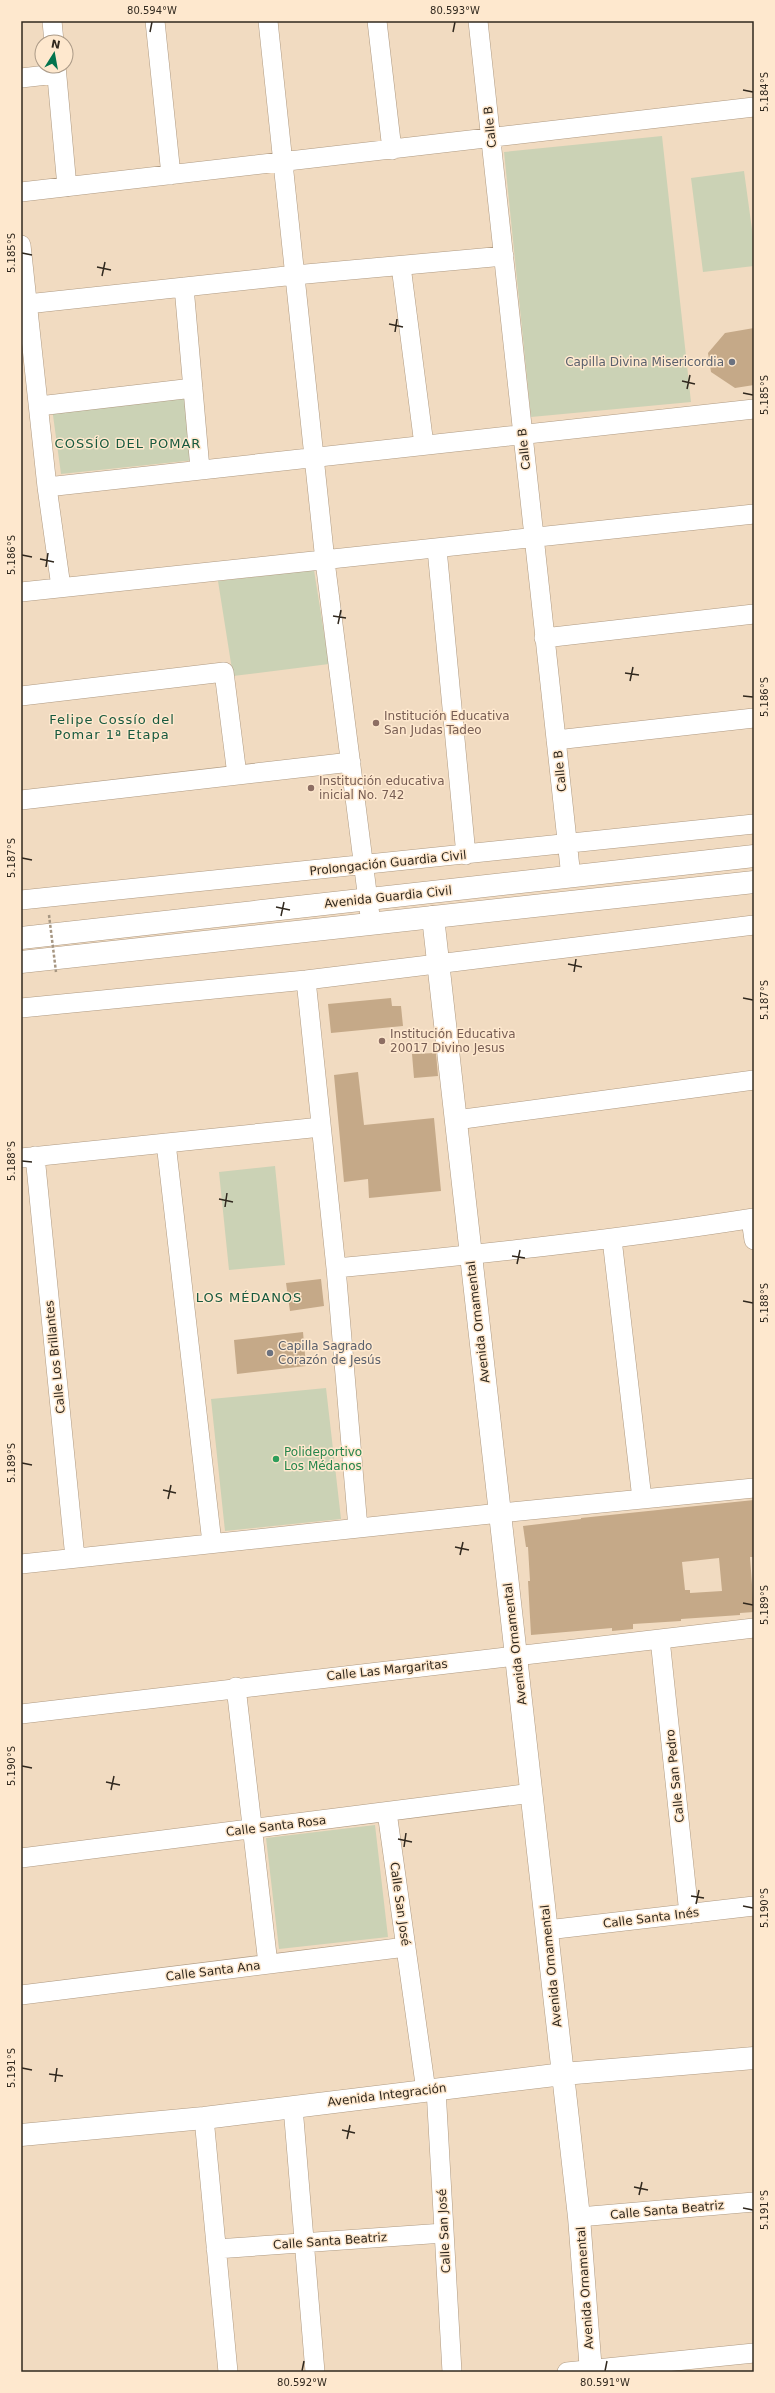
<svg xmlns="http://www.w3.org/2000/svg" width="775" height="2393" font-family="'DejaVu Sans',sans-serif">
  <rect width="100%" height="100%" fill="#f1dbc1"/>
  <path fill="#cbd2b5" d="M662 136 691 402 531 417 504 152Z
    M744 171 754 244V266L703 272 691 178Z
    M189 393 195 460 61 474 52 408Z
    M314 570 329 664 233 676 218 581Z
    M275 1166 285 1265 229 1270 219 1172Z
    M326 1388 341 1519 225 1531 211 1399Z
    M375 1825 388 1937 279 1949 266 1838Z"/>
  <path fill="#c5a988" fill-rule="evenodd" d="M754 328V385L735 388 711 372 708 353 725 333Z
    M391 998 392 1006H401L403 1026 331 1033 328 1004Z
    M436 1053 438 1076 414 1078 412 1054Z
    M358 1072 364 1125 434 1118 441 1191 369 1198 368 1179 344 1182 334 1075Z
    M321 1279 324 1306 290 1311 286 1283Z
    M303 1332 306 1366 237 1374 234 1340Z
    M754 1500V1557H750L754 1612 740 1613V1615L681 1619V1621L633 1624V1629L612 1631V1628L531 1635 528 1581H530L528 1547H526L523 1526 581 1519V1518ZM719 1558 722 1591 690 1593V1590H685L682 1562Z"/>
  <g fill="none" stroke-linecap="round" stroke-linejoin="round">
    <g stroke="#af9a82" stroke-width="20">
      <path id="street" d="M52 21 54 42
        M155 21 171 175
        M268 21 325 561 371 924
        M377 21 392 150
        M478 21 571 877
        M56 66 67 187
        M21 78 56 74
        M21 192 754 107
        M21 245 47 487 61 587
        M401 266 424 445
        M184 287 200 469
        M27 304 295 275 504 256
        M39 406 193 388
        M47 487 754 409
        M437 549 466 855
        M21 592 754 514
        M544 638 754 614
        M21 696 224 672 237 775
        M556 740 754 718
        M21 800 351 762
        M21 900 754 824
        M306 980 336 1268 358 1528
        M21 1008 306 980 754 925
        M456 1120 754 1080
        M166 1143 212 1543
        M35 1156 75 1558
        M21 1158 321 1127
        M751 1219 754 1240
        M612 1239 642 1499
        M336 1268C476 1255 615 1240 754 1218
        M21 1564 500 1513 754 1488
        M660 1639 689 1914
        M236 1687 268 1964
        M21 1714 754 1628
        M387 1812 426 2091
        M21 1858 532 1793
        M547 1930 754 1906
        M21 1995 406 1947
        M436 2089 452 2372
        M293 2107 315 2372
        M204 2118 228 2372
        M579 2217 754 2202
        M216 2249 444 2233
        M567 2372 754 2353"/>
    </g>
    <g stroke="#af9a82" stroke-width="23">
      <path id="secondary" d="M433 917 579 2217 591 2372
        M21 2135 204 2118 563 2074 754 2058"/>
    </g>
    <g stroke="#af9a82" stroke-width="23">
      <path id="highway" d="M21 938 754 856
        M21 962 754 882"/>
    </g>
    <use href="#street" stroke="#fff" stroke-width="19"/>
    <use href="#secondary" stroke="#fff" stroke-width="22"/>
    <use href="#highway" stroke="#fff" stroke-width="22"/>
    <path stroke="#a69682" stroke-width="2.5" stroke-dasharray="3 2" stroke-linecap="butt" d="M49 915 56 972"/>
  </g>
  <path fill="none" stroke="#30281e" stroke-width="1.5" d="M150 32 152 22M453 32 455 22M743 90 753 92M22 253 32 255M97 267 111 270M102 276 105 262M389 324 403 327M395 332 397 319M682 381 695 384M687 389 690 375M743 393 753 395M22 555 32 557M40 559 54 562M46 567 48 553M333 616 346 618M338 624 341 610M625 673 639 675M630 681 633 667M743 696 753 697M22 858 32 860M276 907 290 910M281 916 284 902M568 964 582 967M574 972 576 959M743 998 753 1000M22 1161 32 1162M219 1199 233 1202M225 1207 227 1193M512 1256 525 1258M517 1264 520 1250M743 1301 753 1303M22 1463 32 1465M163 1490 176 1493M168 1499 171 1485M455 1547 469 1550M460 1555 463 1542M743 1603 753 1605M22 1766 32 1768M106 1782 120 1785M111 1790 114 1776M398 1839 412 1842M404 1847 406 1833M691 1896 704 1898M696 1904 699 1890M743 1906 753 1908M22 2068 32 2070M49 2074 63 2076M55 2082 57 2068M342 2130 355 2133M347 2139 350 2125M634 2187 648 2190M639 2195 642 2182M743 2208 753 2210M302 2371 304 2361M605 2371 607 2361"/>
  <g fill="#6b7280" stroke="#fee8ce" stroke-width="1.5">
    <circle cx="732" cy="362" r="4"/>
    <circle cx="270" cy="1353" r="4"/>
  </g>
  <g fill="#8d6e63" stroke="#fee8ce" stroke-width="1.5">
    <circle cx="376" cy="723" r="4"/>
    <circle cx="311" cy="788" r="4"/>
    <circle cx="382" cy="1041" r="4"/>
  </g>
  <circle fill="#2e9e5b" stroke="#fee8ce" stroke-width="1.5" cx="276" cy="1459" r="4"/>
  <g text-anchor="middle" stroke-width="3" stroke-linejoin="round" paint-order="stroke">
    <g font-size="12" fill="#30281e" stroke="#fee8ce">
      <text transform="translate(490 127) rotate(-96)" y="4">Calle B</text>
      <text transform="translate(524 449) rotate(-96)" y="4">Calle B</text>
      <text transform="translate(560 771) rotate(-96)" y="4">Calle B</text>
      <text transform="translate(388 863) rotate(-6)" y="4">Prolongación Guardia Civil</text>
      <text transform="translate(388 897) rotate(-6)" y="4">Avenida Guardia Civil</text>
      <text transform="translate(478 1322) rotate(-97)" y="4">Avenida Ornamental</text>
      <text transform="translate(55 1357) rotate(-96)" y="4">Calle Los Brillantes</text>
      <text transform="translate(515 1644) rotate(-97)" y="4">Avenida Ornamental</text>
      <text transform="translate(387 1670) rotate(-6)" y="4">Calle Las Margaritas</text>
      <text transform="translate(675 1776) rotate(-96)" y="4">Calle San Pedro</text>
      <text transform="translate(276 1826) rotate(-7)" y="4">Calle Santa Rosa</text>
      <text transform="translate(400 1904) rotate(82)" y="4">Calle San José</text>
      <text transform="translate(651 1918) rotate(-7)" y="4">Calle Santa Inés</text>
      <text transform="translate(551 1966) rotate(-96)" y="4">Avenida Ornamental</text>
      <text transform="translate(213 1971) rotate(-7)" y="4">Calle Santa Ana</text>
      <text transform="translate(387 2095) rotate(-7)" y="4">Avenida Integración</text>
      <text transform="translate(667 2210) rotate(-5)" y="4">Calle Santa Beatriz</text>
      <text transform="translate(444 2231) rotate(-93)" y="4">Calle San José</text>
      <text transform="translate(330 2241) rotate(-4)" y="4">Calle Santa Beatriz</text>
      <text transform="translate(585 2288) rotate(-94)" y="4">Avenida Ornamental</text>
    </g>
    <g font-size="12" fill="#5b616d" stroke="#fee8ce" text-anchor="end">
      <text x="724" y="366">Capilla Divina Misericordia</text>
      <text x="278" y="1350" text-anchor="start">Capilla Sagrado<tspan x="278" dy="14">Corazón de Jesús</tspan></text>
    </g>
    <g font-size="12" fill="#785e54" stroke="#fee8ce" text-anchor="start">
      <text x="384" y="720">Institución Educativa<tspan x="384" dy="14">San Judas Tadeo</tspan></text>
      <text x="319" y="785">Institución educativa<tspan x="319" dy="14">inicial No. 742</tspan></text>
      <text x="390" y="1038">Institución Educativa<tspan x="390" dy="14">20017 Divino Jesus</tspan></text>
    </g>
    <g font-size="12" fill="#27864d" stroke="#fee8ce" text-anchor="start">
      <text x="284" y="1456">Polideportivo<tspan x="284" dy="14">Los Médanos</tspan></text>
    </g>
    <g font-size="13" letter-spacing="1" fill="#17593e" stroke="#fee8ce">
      <text x="128" y="448">COSSÍO DEL POMAR</text>
      <text x="112" y="724">Felipe Cossío del<tspan x="112" dy="15">Pomar 1ª Etapa</tspan></text>
      <text x="249" y="1302">LOS MÉDANOS</text>
    </g>
  </g>
  <rect width="775" height="2393" fill="none" stroke="#fee8ce" stroke-width="44"/>
  <g transform="translate(54 54) rotate(11)"><circle r="19" fill="#fee8ce" stroke="#ac9b88"/>
  <path d="M0-3L7 15L0 10L-7 15Z" fill="#03744e"/>
  <text y="-6" font-size="11" font-weight="bold" text-anchor="middle" fill="#30281e">N</text>
  </g>
  <rect x="22" y="22" width="731" height="2349" fill="none" stroke="#30281e" stroke-width="1.5"/>
  <g font-size="10" text-anchor="middle" fill="#30281e">
    <text x="152" y="14">80.594°W</text>
    <text x="455" y="14">80.593°W</text>
    <text transform="translate(764 92) rotate(-90)" y="4">5.184°S</text>
    <text transform="translate(11 253) rotate(-90)" y="4">5.185°S</text>
    <text transform="translate(764 395) rotate(-90)" y="4">5.185°S</text>
    <text transform="translate(11 555) rotate(-90)" y="4">5.186°S</text>
    <text transform="translate(764 697) rotate(-90)" y="4">5.186°S</text>
    <text transform="translate(11 858) rotate(-90)" y="4">5.187°S</text>
    <text transform="translate(764 1000) rotate(-90)" y="4">5.187°S</text>
    <text transform="translate(11 1161) rotate(-90)" y="4">5.188°S</text>
    <text transform="translate(764 1303) rotate(-90)" y="4">5.188°S</text>
    <text transform="translate(11 1463) rotate(-90)" y="4">5.189°S</text>
    <text transform="translate(764 1605) rotate(-90)" y="4">5.189°S</text>
    <text transform="translate(11 1766) rotate(-90)" y="4">5.190°S</text>
    <text transform="translate(764 1908) rotate(-90)" y="4">5.190°S</text>
    <text transform="translate(11 2068) rotate(-90)" y="4">5.191°S</text>
    <text transform="translate(764 2210) rotate(-90)" y="4">5.191°S</text>
    <text x="302" y="2386">80.592°W</text>
    <text x="605" y="2386">80.591°W</text>
  </g>
</svg>
